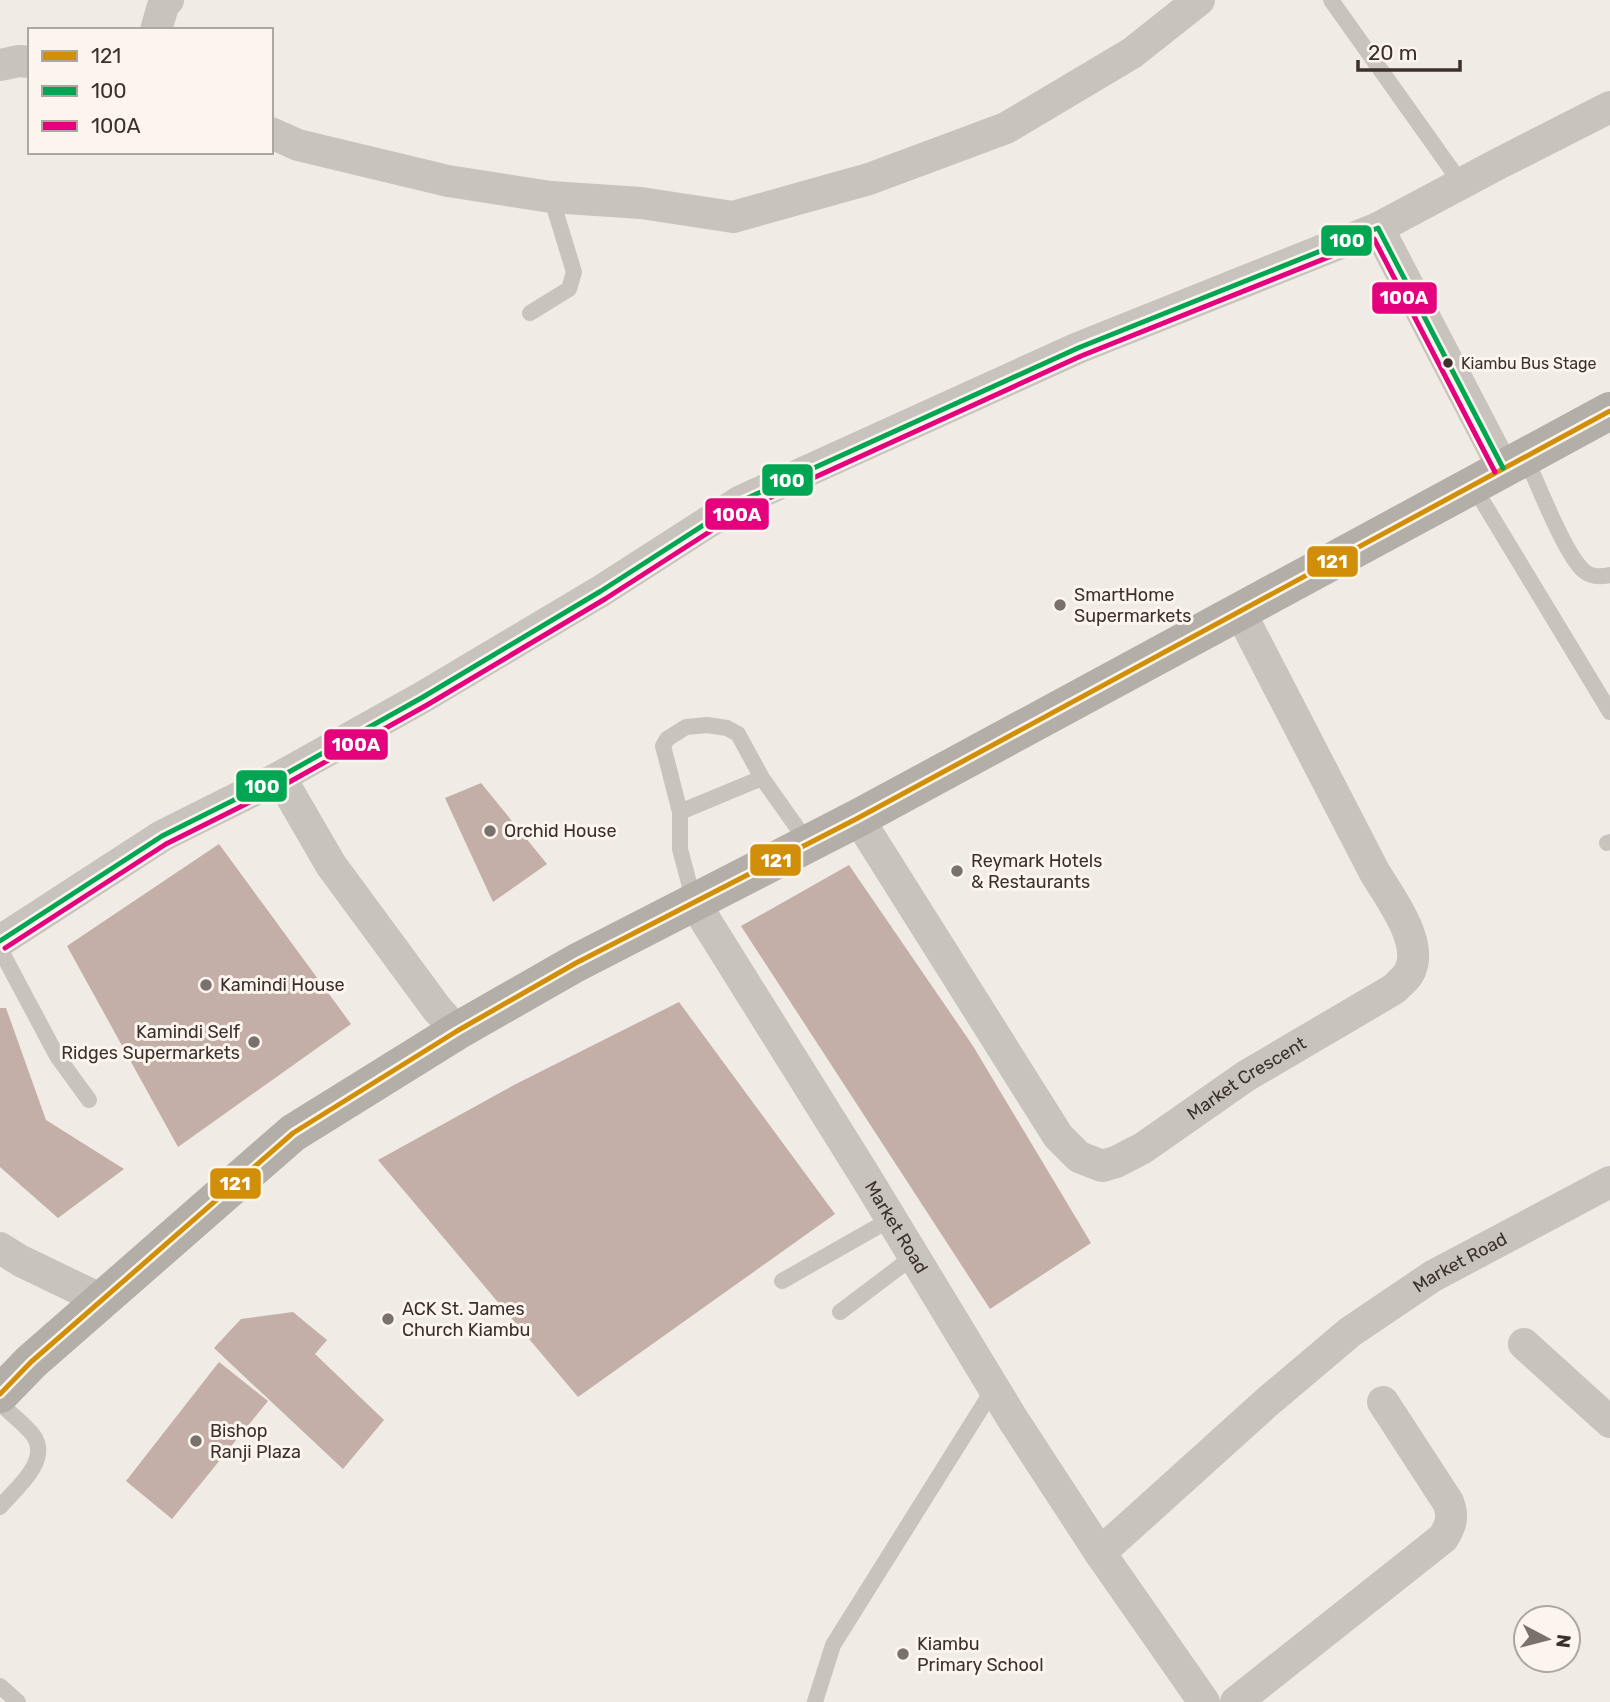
<svg xmlns="http://www.w3.org/2000/svg" width="1610" height="1702" font-family="Rubik,sans-serif">
  <rect width="100%" height="100%" fill="#f0ebe5"/>
  <path fill="#c3afa7" d="M481 783 547 864 493 902 445 798Z
    M219 844 351 1024 178 1147 67 946Z
    M849 865 973 1046 1091 1243 990 1309 741 926Z
    M679 1002 835 1214 578 1397 378 1160 514 1085Z
    M0 1008H6L46 1120 124 1169 58 1218 0 1167Z
    M293 1312 327 1340 315 1354 384 1420 343 1469 214 1348 241 1319Z
    M219 1362 268 1401 172 1519 126 1481Z"/>
  <g fill="none" stroke-linecap="round" stroke-linejoin="round">
    <path stroke="#c9c3be" stroke-width="16" d="M1331 0 1461 183
      M530 313 569 289 574 272 551 197
      M1525 456C1537 482 1565 555 1584 571 1591 577 1601 577 1610 575
      M1472 484 1610 712
      M680 812 762 778
      M1607 843 1610 842
      M694 902 680 849V812L663 746 667 739 686 727 707 725 727 728 738 734 762 778 808 843
      M0 949 57 1056 89 1100
      M782 1281 891 1219
      M840 1312 914 1256
      M0 1403C9 1413 29 1427 35 1438 49 1463 14 1490 0 1507
      M0 1686 18 1702
      M815 1702 833 1645 994 1388"/>
    <g stroke="#c9c3be" stroke-width="32">
      <path d="M156 30 163 6 168 0"/>
      <path d="M0 65 19 61 30 62"/>
      <path d="M271 133 298 145 448 181 551 197 641 203 733 217 869 179 1006 128 1132 53 1199 0"/>
      <path d="M1378 228 1496 165 1610 107"/>
      <path d="M280 777 331 865 437 1009 457 1031"/>
      <path id="s1" d="M858 818 1058 1136 1079 1157 1102 1166 1116 1162 1143 1148 1246 1076 1394 989C1400 983 1409 976 1411 968 1422 940 1389 896 1375 873L1239 610"/>
      <path id="s2" d="M694 902 867 1179 1012 1418 1100 1553 1204 1702"/>
      <path d="M0 941 162 836 280 777 423 697 601 591 741 501 1078 348 1378 228 1503 468"/>
      <path d="M0 1248 21 1261 102 1300"/>
      <path d="M1524 1344 1610 1422"/>
      <path id="s3" d="M1100 1553 1266 1403 1350 1332 1433 1276 1610 1182"/>
      <path d="M1236 1702 1443 1538C1451 1525 1454 1517 1448 1502L1383 1402"/>
    </g>
    <path stroke="#b4aea8" stroke-width="38" d="M0 1394 31 1362 293 1133 457 1031 576 963 858 818 1610 411"/>
    <g stroke="#fbf5ee" stroke-width="10">
      <path id="bus-1" d="M0 1394 31 1362 293 1133 457 1031 576 963 858 818 1610 411"/>
    </g>
    <g stroke="#fbf5ee" stroke-width="10">
      <path id="bus-2" d="M0 941 162 836 280 777 423 697 601 591 741 501 1078 348 1378 228 1503 468"/>
    </g>
    <g stroke="#fbf5ee" stroke-width="10">
      <path id="bus-3" d="M5 948 166 844 284 785 427 705 605 599 745 509 1081 356 1374 239 1495 472"/>
    </g>
    <use href="#bus-1" stroke="#d18e09" stroke-width="5"/>
    <use href="#bus-2" stroke="#00a651" stroke-width="5"/>
    <use href="#bus-3" stroke="#e5007d" stroke-width="5"/>
  </g>
  <circle fill="#3b302b" stroke="#fbf5ee" stroke-width="2.5" cx="1448" cy="363" r="6"/>
  <g fill="#7a716c" stroke="#fbf5ee" stroke-width="2.5">
    <circle cx="1060" cy="605" r="7"/>
    <circle cx="490" cy="831" r="7"/>
    <circle cx="957" cy="871" r="7"/>
    <circle cx="206" cy="985" r="7"/>
    <circle cx="254" cy="1042" r="7"/>
    <circle cx="388" cy="1319" r="7"/>
    <circle cx="196" cy="1441" r="7"/>
    <circle cx="903" cy="1654" r="7"/>
  </g>
  <g text-anchor="middle" stroke-width="6" stroke-linejoin="round" paint-order="stroke">
    <g font-size="16" fill="#3b302b" stroke="#fbf5ee" text-anchor="start">
      <text x="1461" y="369">Kiambu Bus Stage</text>
    </g>
    <g font-size="18" fill="#3b302b" stroke="#fbf5ee" text-anchor="start">
      <text x="1074" y="601">SmartHome<tspan x="1074" dy="21">Supermarkets</tspan></text>
      <text x="504" y="837">Orchid House</text>
      <text x="971" y="867">Reymark Hotels<tspan x="971" dy="21">&amp; Restaurants</tspan></text>
      <text x="220" y="991">Kamindi House</text>
      <text x="240" y="1038" text-anchor="end">Kamindi Self<tspan x="240" dy="21">Ridges Supermarkets</tspan></text>
      <text x="402" y="1315">ACK St. James<tspan x="402" dy="21">Church Kiambu</tspan></text>
      <text x="210" y="1437">Bishop<tspan x="210" dy="21">Ranji Plaza</tspan></text>
      <text x="917" y="1650">Kiambu<tspan x="917" dy="21">Primary School</tspan></text>
    </g>
    <g font-size="18" fill="#3b302b" stroke="#fbf5ee">
      <text dy="6" stroke="none"><textPath href="#s1" startOffset="600">Market Crescent</textPath></text>
      <text dy="6" stroke="none"><textPath href="#s2" startOffset="383">Market Road</textPath></text>
      <text dy="6" stroke="none"><textPath href="#s3" startOffset="464">Market Road</textPath></text>
    </g>
  </g>
  <g stroke="#fbf5ee" stroke-width="2.5">
    <rect x="1320" y="224" width="53" height="33" rx="7" fill="#00a651"/>
    <rect x="1371" y="281" width="67" height="34" rx="7" fill="#e5007d"/>
    <rect x="761" y="463" width="53" height="34" rx="7" fill="#00a651"/>
    <rect x="704" y="497" width="66" height="34" rx="7" fill="#e5007d"/>
    <rect x="1306" y="545" width="53" height="33" rx="7" fill="#d18e09"/>
    <rect x="323" y="728" width="66" height="33" rx="7" fill="#e5007d"/>
    <rect x="235" y="769" width="53" height="34" rx="7" fill="#00a651"/>
    <rect x="749" y="843" width="53" height="34" rx="7" fill="#d18e09"/>
    <rect x="209" y="1167" width="53" height="33" rx="7" fill="#d18e09"/>
  </g>
  <g font-size="19" text-anchor="middle" font-weight="bold" fill="#fff">
    <text x="1347" y="247">100</text>
    <text x="1404" y="304">100A</text>
    <text x="787" y="487">100</text>
    <text x="737" y="521">100A</text>
    <text x="1332" y="568">121</text>
    <text x="356" y="751">100A</text>
    <text x="262" y="793">100</text>
    <text x="776" y="867">121</text>
    <text x="235" y="1190">121</text>
  </g>
  <rect x="28" y="28" width="245" height="126" fill="#fbf5ee" stroke="#aea6a0" stroke-width="2"/>
  <rect x="42" y="51" width="35" height="10" fill="#d18e09" stroke="#aea6a0" stroke-width="2"/>
  <text x="91" y="63" font-size="21" fill="#3b302b">121</text>
  <rect x="42" y="86" width="35" height="10" fill="#00a651" stroke="#aea6a0" stroke-width="2"/>
  <text x="91" y="98" font-size="21" fill="#3b302b">100</text>
  <rect x="42" y="121" width="35" height="10" fill="#e5007d" stroke="#aea6a0" stroke-width="2"/>
  <text x="91" y="133" font-size="21" fill="#3b302b">100A</text>
  <g transform="translate(1547 1639) rotate(97)"><circle r="33" fill="#fbf5ee" stroke="#aea6a0" stroke-width="2"/>
  <path d="M0-5L12 26L0 18L-12 26Z" fill="#7a716c"/>
  <text y="-10" font-size="19" font-weight="bold" text-anchor="middle" fill="#3b302b">N</text>
  </g>
  <path d="M1358 60v10h102v-10" fill="none" stroke="#3b302b" stroke-width="3.5"/>
  <text x="1368" y="60" font-size="21" fill="#3b302b" stroke="#fbf5ee" stroke-width="5" paint-order="stroke">20 m</text>
</svg>
